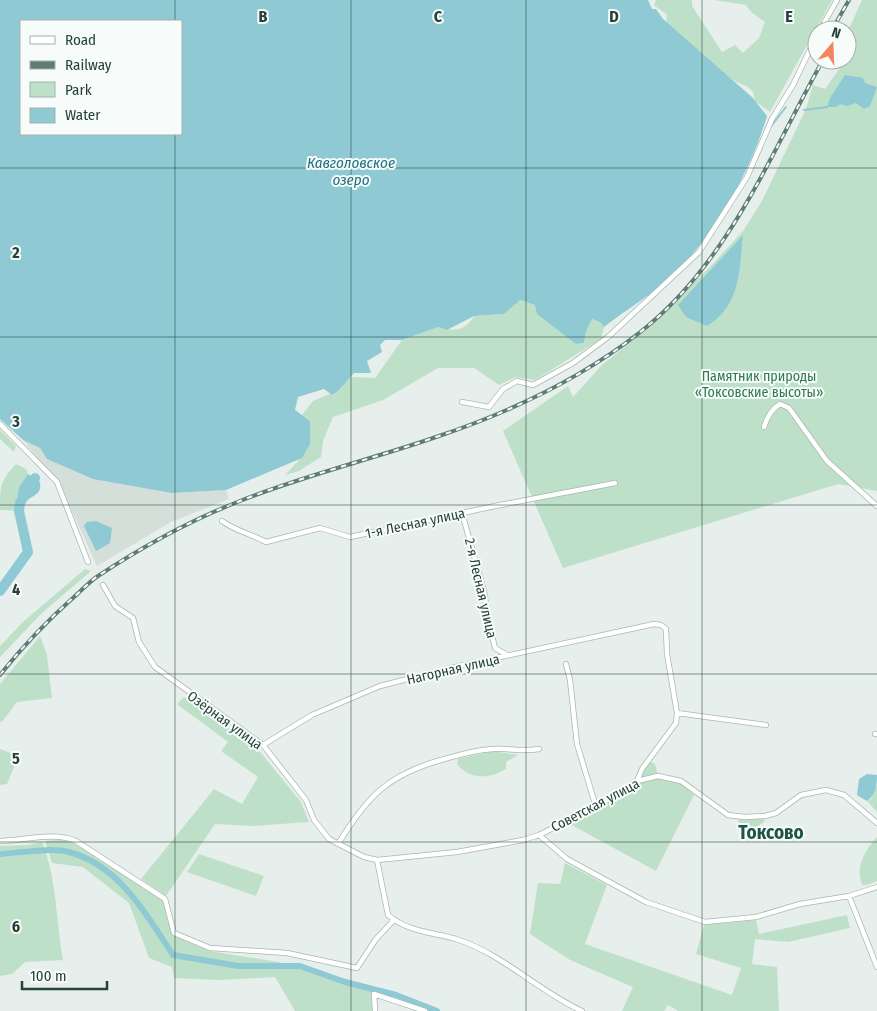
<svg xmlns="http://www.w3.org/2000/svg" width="877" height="1011" font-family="'Fira Sans Condensed',sans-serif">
  <rect width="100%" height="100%" fill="#e6efeb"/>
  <path fill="#d4dfda" d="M23 440 40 448 45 453 172 493 226 490 229 499 171 522 97 566 58 480 43 465Z"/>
  <path fill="#bfe0c8" d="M656 0H692V6L722 52 735 45 743 53 759 38 765 22 752 13 746 5 714 0H832L770 112 755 101 753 92 748 87 731 79 665 32 667 15 654 5Z
    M862 0H877V491L838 484 563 568 503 431 568 386 573 397 602 365 635 338 709 268 743 231 762 201 806 109 813 85 825 89 857 44 847 46V33Z
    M519 300 535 305 576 344 584 343 586 331 592 319 600 322 604 327 601 339 535 380 516 377 499 385 474 368H438L383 400 333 417 323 441 321 457 299 471 285 475C305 454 310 451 310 421L302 415 313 401 339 390 349 377 375 378 402 340 438 327C453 332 466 331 474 316L504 314Z
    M0 430 16 446 14 452 0 439Z
    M16 464 26 469 28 474 19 487 17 500 20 503 19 511 0 510C0 487 0 481 16 464Z
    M85 569 91 571 42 613 0 657V646L24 621Z
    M40 636 47 655 52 698 17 702 2 722 0 721V684Z
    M184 697 257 748 301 802 309 822 254 826 215 824 166 896 141 879 214 789 242 804 258 777 221 751 228 742 177 704Z
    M0 749 19 756 7 784 0 785Z
    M493 751 518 755 506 762V769C490 779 469 780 457 764L458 759Z
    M646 759 655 764 659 778 680 783 694 795 656 871 568 823 615 799 638 783 635 780Z
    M877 785V812L867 801 871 799Z
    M763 818 765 821 752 830 738 822 739 819Z
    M877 837V881L867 885H862C855 867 865 850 877 837Z
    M65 839 103 860 163 900 172 935 209 951 279 962 371 986 372 1011H295L275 977 220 980 174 978 172 967 149 958 129 903 83 867 52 863 45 841Z
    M42 842C57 879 56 921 63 960L25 962 12 974 0 976V846L28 845Z
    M199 854 264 876 256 896 187 872Z
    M565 863 607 885 585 944 732 995 741 968 696 954 704 925 756 920 759 934 847 915 850 928 788 942 755 939 752 964 777 967 779 1011H678L668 1005 664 1011H622L633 987 570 960 530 934 538 883 560 884Z"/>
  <path fill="#8ec9d4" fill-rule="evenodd" d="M0 0H648L652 9H656L663 19 753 98 767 116C750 172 718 229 677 271 656 292 627 309 604 327L600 322 592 319 586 331 584 343 576 344 537 314 535 305 520 300 504 314 474 316 447 330 438 327 402 340H385L380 345 382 352 367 361 371 373H354L339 390 332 395 324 389 298 397 295 410 310 421V444L302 458 226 490 172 493 93 479 47 459 40 448 23 440 0 419ZM21 21H181V134H21Z
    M845 75 863 78 865 83 877 87 870 106 864 109 856 103 847 106 840 104 836 107H827L830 98Z
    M743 235C739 271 741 305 707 326L686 317 678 305Z
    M28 474 40 482C42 494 34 495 26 501 23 504 22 508 19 511L20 503 17 500 19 487Z
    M96 521 112 528 110 543 96 551 84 526 87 522Z
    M867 774 877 775C877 785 876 795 867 801L857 795 859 779Z"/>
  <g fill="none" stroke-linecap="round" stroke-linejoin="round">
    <path stroke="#8ec9d4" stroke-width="2" d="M804 110 827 107
      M769 129 786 107"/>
    <path stroke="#8ec9d4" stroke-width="6" d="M0 854C19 853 51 847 69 852 119 865 147 915 173 955L238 966H300L345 982 396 995 437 1011"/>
    <path stroke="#8ec9d4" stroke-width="10" d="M0 591 28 552 19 511 20 503 35 478"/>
    <g stroke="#a8b8b2" stroke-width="6">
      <path id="minor" d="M820 30 837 0
        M462 402 489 407 503 389 517 381 533 385 573 363 608 337 699 252 747 177 772 119 793 85 817 35
        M0 424 57 482 88 562
        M764 427C767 417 771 409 780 404L789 408 827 461 877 506
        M462 513 484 591 489 624 495 648 507 655
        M222 521C236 531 251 534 266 542L320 528 350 537 495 506 615 483
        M103 585 115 606 133 618 139 642 155 667 263 745 306 800 314 820 329 839 364 857 377 860 388 915C408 932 432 932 456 939 503 954 538 991 582 1011
        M566 664 570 680 577 744 596 807
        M875 734H877
        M263 745 312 715 380 686 459 666 654 624 661 625 666 629 667 654 677 713 766 725
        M637 781 642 769 676 723 677 713
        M539 835 567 859 646 902 705 922 756 917 800 904 849 896 877 887
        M0 841C24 841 53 831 76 841L165 899 174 933 210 948 287 953 357 968 376 939 394 920
        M338 844C367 797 387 775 441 760 458 755 476 750 493 749 509 748 523 752 539 749
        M377 860 457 852 523 840 539 835 596 807 637 781 658 776 681 781 728 815 745 817 765 816 776 813 801 795 826 790 844 795 877 823
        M849 896 877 967
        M375 1011 374 994 425 1011"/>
    </g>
    <use href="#minor" stroke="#fff" stroke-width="4.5"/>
    <g stroke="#5f7d75" stroke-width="4">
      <path id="rail" d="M832 30 849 0
        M0 675C23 646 47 621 74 597 82 590 89 582 98 576 142 547 191 520 240 501 305 475 373 459 439 436 510 412 579 380 639 333 728 264 770 155 823 60"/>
    </g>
    <use href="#rail" stroke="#f7fbf9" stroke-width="2" stroke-dasharray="5.5" stroke-linecap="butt"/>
  </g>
  <path fill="none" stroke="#24423a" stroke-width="1" stroke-opacity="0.55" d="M175 0V21M351 0V1011M526 0V1011M702 0V1011M175 134V1011M0 168H877M0 337H877M0 505H877M0 674H877M0 842H877"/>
  <g text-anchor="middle" stroke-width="4" stroke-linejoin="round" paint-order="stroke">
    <g font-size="14" fill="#2d7a4b" stroke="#f7fbf9">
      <text x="759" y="381">Памятник природы<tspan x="759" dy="16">«Токсовские высоты»</tspan></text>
    </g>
    <g font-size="14" fill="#24423a" stroke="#f7fbf9">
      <text transform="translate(415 523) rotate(-12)" y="5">1-я Лесная улица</text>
      <text transform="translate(481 588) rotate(77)" y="5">2-я Лесная улица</text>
      <text transform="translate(453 669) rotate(-13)" y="5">Нагорная улица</text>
      <text transform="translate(225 720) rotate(36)" y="5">Озёрная улица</text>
      <text transform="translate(595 805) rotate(-28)" y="5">Советская улица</text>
    </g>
    <g font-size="15" font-style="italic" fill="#1c6f80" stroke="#f7fbf9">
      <text x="351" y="168">Кавголовское<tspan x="351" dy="17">озеро</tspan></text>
    </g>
    <g font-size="19" font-weight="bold" fill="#1f5548" stroke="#f7fbf9">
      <text x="771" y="839">Токсово</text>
    </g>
  </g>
  <g font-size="16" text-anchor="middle" font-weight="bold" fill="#24423a" stroke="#f7fbf9" stroke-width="4" stroke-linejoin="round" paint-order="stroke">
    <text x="263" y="22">B</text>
    <text x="438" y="22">C</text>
    <text x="614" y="22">D</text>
    <text x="789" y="22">E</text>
    <text x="16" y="258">2</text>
    <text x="16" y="427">3</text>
    <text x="16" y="595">4</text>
    <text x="16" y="764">5</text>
    <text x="16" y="932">6</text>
  </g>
  <rect x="20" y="20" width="162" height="115" fill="#f7fbf9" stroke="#a3b1ad"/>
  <rect x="30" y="36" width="25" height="8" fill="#ffffff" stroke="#a3b1ad"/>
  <text x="65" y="45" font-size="15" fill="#24423a">Road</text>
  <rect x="30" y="61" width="25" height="8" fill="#5f7d75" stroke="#a3b1ad"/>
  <text x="65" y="70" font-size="15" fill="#24423a">Railway</text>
  <rect x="30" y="82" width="25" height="15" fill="#bfe0c8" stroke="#a3b1ad"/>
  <text x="65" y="95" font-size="15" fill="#24423a">Park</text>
  <rect x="30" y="108" width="25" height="15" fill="#8ec9d4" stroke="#a3b1ad"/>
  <text x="65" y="120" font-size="15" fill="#24423a">Water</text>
  <g transform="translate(832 45) rotate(19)"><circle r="24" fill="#f7fbf9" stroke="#a3b1ad"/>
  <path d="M0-4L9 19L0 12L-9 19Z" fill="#f4845f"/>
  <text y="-8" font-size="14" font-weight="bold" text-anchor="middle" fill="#24423a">N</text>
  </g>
  <path d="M22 981v8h85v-8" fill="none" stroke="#24423a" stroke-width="2.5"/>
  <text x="30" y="981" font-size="15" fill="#24423a" stroke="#f7fbf9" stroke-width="4" paint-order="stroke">100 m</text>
</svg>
